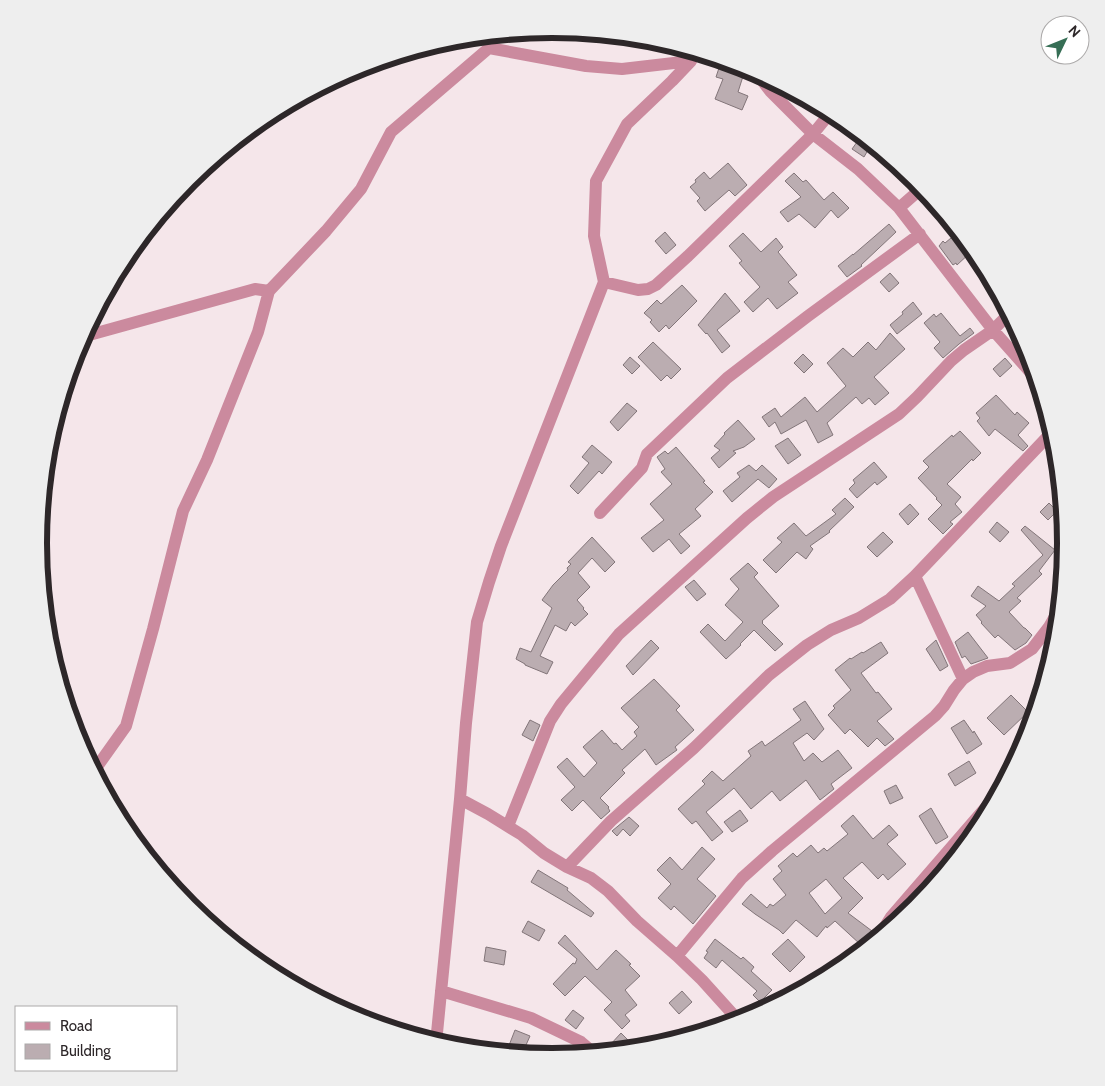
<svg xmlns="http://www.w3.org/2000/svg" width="1105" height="1086" font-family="Cabin,sans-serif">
  <rect width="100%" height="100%" fill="#f5e6ea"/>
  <path fill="#bbadb1" stroke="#827579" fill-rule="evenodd" d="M721 62 745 70 738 92 748 96 742 110 715 99 723 79 716 77Z
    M862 135 872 143 864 157 852 149Z
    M728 163 747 185 735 196 729 190 705 211 697 201 700 198 690 187 696 182 695 180 704 172 710 179Z
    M794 173 803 182 806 180 824 200 833 192 849 208 838 218 831 210 815 228 799 214 788 222 780 212 801 197 785 181Z
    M889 224 896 232 861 265 862 266 847 277 838 266 853 254V255Z
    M665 232 676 245 666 254 655 241Z
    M743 233 761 252 776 238 783 247 778 252 797 275 788 282 798 293 777 309 768 298 753 312 744 302 760 287 739 263 742 261 729 246Z
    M957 233 971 252 957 265 956 263 953 265 939 246 943 241 945 243Z
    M890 273 899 283 889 292 880 282Z
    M682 285 697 301 669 329 666 325 659 332 650 322 652 320 644 313 657 300 661 304Z
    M725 293 740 311 717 330 730 346 722 353 707 333 706 334 698 325Z
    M913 302 922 314 897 334 890 325 903 314 902 312Z
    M941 313 960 336 970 328 974 333 959 344 943 358 934 348 940 342 924 323 934 314 936 317Z
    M890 333 905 349 874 377 889 393 875 405 869 398 862 404 856 397 827 423 833 435 818 443 806 420 781 434 775 422 769 427 762 417 775 408 781 417 805 397 817 412 846 386 827 363 843 348 853 357 868 342 876 350Z
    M653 342 681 369 671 379 667 375 661 381 638 357Z
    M803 354 813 364 804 373 794 363Z
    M630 357 640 366 632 374 623 365Z
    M1005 358 1012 366 1000 377 993 369Z
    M996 395 1015 415 1017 412 1029 423 1018 435 1028 446 1023 451 995 429 989 436 977 421 980 418 976 413Z
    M627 403 637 411 618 431 610 422Z
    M738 420 755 439 744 447 733 451 736 453 719 468 711 458 720 450 714 446 725 434 724 433Z
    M960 431 981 453 973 461 972 459 947 484 961 497 955 504 962 512 950 522 953 524 943 534 928 519 942 505 936 499 937 498 918 478 929 467 923 461 952 435 953 437Z
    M788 438 801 455 788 464 775 446Z
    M592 445 612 462 602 474 599 471 578 494 570 486 589 463 582 457Z
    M676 447 705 481 703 482 713 492 695 509 701 516 679 534 690 546 681 554 669 539 653 552 641 538 664 520 650 504 672 484 661 472 665 469 657 457 665 451 668 454Z
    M874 462 887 477 877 485 875 482 857 498 849 489 855 483 853 480Z
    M749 465 756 471 762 465 777 479 769 488 758 479 732 502 723 491 740 477 737 473Z
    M845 498 854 507 829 531 830 532 810 546 813 549 806 559 797 552 776 573 763 560 782 542 777 538 794 523 806 536 836 514 832 510Z
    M1049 503 1057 511 1048 520 1040 512Z
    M910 504 919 514 908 525 899 514Z
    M997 522 1009 532 1000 542 989 532Z
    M1025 526 1055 550 1039 571 1042 574 1017 598 1021 601 1009 612 1024 628H1025L1032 635 1026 643 1015 650 998 635 995 638 981 623 982 622 976 615 986 606 971 596 978 586 999 601 1015 586 1012 584 1043 555 1021 530Z
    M883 532 893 542 877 557 867 547Z
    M592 537 615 562 605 572 592 558 578 573 590 587 577 600 584 608 583 609 588 614 575 626 571 622 566 631 555 625 540 656 553 662 547 674 525 665V664L516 659 520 648 531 652 552 608 542 600 553 585 568 570 567 568 571 564 568 562Z
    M748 563 758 573 754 577 779 606 762 621 763 622 762 623 783 644 775 651 754 630 740 644 741 645 726 659 700 632 708 624 725 641 743 622 725 605 739 589 730 579Z
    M694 580 706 594 697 601 685 587Z
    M968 632 988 658 971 664 965 656 962 658 955 642Z
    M651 640 659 648 633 675 626 666Z
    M936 640 948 666 940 671 926 649Z
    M881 642 888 653 861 673 876 693 878 692 892 709 877 721 894 739 885 746 877 738 868 747 850 729 845 734 828 715 835 708 833 706 851 690 835 670 850 658 851 659 862 652 863 653Z
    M654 679 680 706 676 710 694 730 675 747 677 750 656 765 645 749 622 770 625 773 600 798 609 807 608 808 610 811 601 819 583 800 572 811 561 800 575 787 557 767 567 758 584 777 597 763 583 747 602 730 614 744 616 743 622 750 637 736 634 732 639 727 621 708Z
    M1011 695 1028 712 1004 735 987 718Z
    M805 701 824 729 814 740 807 733 793 743 804 761 813 753 822 762 838 750 852 768 831 784 834 789 820 800 806 780 780 801 772 791 751 809 734 788 706 812 723 832 712 841 696 821 692 824 678 809 705 784 702 781 712 771 723 781 751 756 748 751 762 741 765 746 801 720 793 709Z
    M530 720 540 725 533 741 522 735Z
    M964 720 973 733 974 731 982 744 967 754 951 728Z
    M969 761 976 773 955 786 948 774Z
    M896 785 903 798 890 804 884 791Z
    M931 808 948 837 936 844 919 816Z
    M740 810 748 821 732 832 724 822Z
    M853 815 873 839 889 825 898 835 887 844 906 864 888 880 883 874 878 879 862 862 843 878 863 898 848 913 872 931 861 945 835 921 827 928 826 926 817 937 796 920 783 934 779 930 755 914 742 904 751 894 767 908 770 904 773 906 786 895 773 879 782 871 778 866 793 853 797 857 811 845 818 853 824 848 827 851 848 834 841 826ZM826 879 842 898 825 914 809 893Z
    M629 817 639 826 630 836 623 829 617 836 612 831Z
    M702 847 715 859 697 879 716 896 693 924 674 906 671 910 658 898 671 884 657 870 670 857 682 870Z
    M538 870 568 888 567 890 594 913 591 917 531 882Z
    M528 921 545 930 539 941 522 932Z
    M565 935 597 970 616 950 631 964 629 965 640 976 625 990 637 1005 625 1015 630 1021 622 1029 604 1010 612 1002 585 976 565 996 553 984 573 963 575 964 577 959 558 943Z
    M715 939 741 959 743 957 754 967 751 971 772 990 760 1002 753 995 757 991 722 960 716 968 704 958 708 952 706 951Z
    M788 939 805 957 790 972 772 954Z
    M486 947 506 951 504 965 484 961Z
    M682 991 692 1002 679 1014 669 1003Z
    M573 1010 584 1018 576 1029 565 1020Z
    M515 1030 530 1036 522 1054 508 1048Z
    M621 1033 637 1049 616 1051 610 1045Z"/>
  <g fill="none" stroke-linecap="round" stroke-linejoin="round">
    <path stroke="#cb8a9e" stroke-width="12" d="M755 71 770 91 813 134 858 169 899 208 993 330 1039 382
      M899 208 923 187
      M604 282 638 290 648 289 656 285 688 256 813 134 831 112
      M82 337 255 289 269 291 326 231 361 189 391 132 489 48 586 66 622 69 691 61
      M600 513 642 468 647 454 727 378 808 316 920 234
      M915 576 963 679
      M94 771 126 726 153 629 183 511 207 460 258 332 269 291
      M460 799 488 814 522 835 544 853 567 867 591 878 608 891 637 921 677 956 702 980 739 1021
      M508 826 550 721 561 704 619 634 747 518 773 497 899 414 917 397 951 361 964 350 993 330 1010 313
      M567 867 611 821 694 748 769 675 807 645 831 630 859 618 890 599 915 576 1053 431
      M878 938 891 917 1000 791
      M677 956 742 878 772 851 935 716 944 706 954 690 963 679 973 672 987 666 1010 663 1032 649 1049 627 1061 606
      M441 991 531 1018 581 1042 594 1053
      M436 1043 460 799 466 723 477 622 489 582 501 546 604 282 594 236 596 181 627 124 672 81 691 61 694 51"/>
  </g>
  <path d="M0 0H1105V1086H0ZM47 543a505 505 0 1 1 1010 0a505 505 0 1 1-1010 0Z" fill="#eee" fill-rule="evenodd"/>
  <path fill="none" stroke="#2d2729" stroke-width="6" d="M47 543a505 505 0 1 1 1010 0a505 505 0 1 1-1010 0Z"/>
  <rect x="15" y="1006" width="162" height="65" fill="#ffffff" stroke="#aba9a9"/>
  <rect x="25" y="1022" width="25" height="8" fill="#cb8a9e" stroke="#aba9a9"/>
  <text x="60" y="1031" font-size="15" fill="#2d2729">Road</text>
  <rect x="25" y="1044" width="25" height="15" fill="#bbadb1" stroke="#aba9a9"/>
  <text x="60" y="1056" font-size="15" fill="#2d2729">Building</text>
  <g transform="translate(1065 40) rotate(47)"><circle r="24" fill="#ffffff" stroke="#aba9a9"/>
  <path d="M0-4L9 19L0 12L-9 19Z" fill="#366e55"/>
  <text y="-8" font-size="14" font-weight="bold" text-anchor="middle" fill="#2d2729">N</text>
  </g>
</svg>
